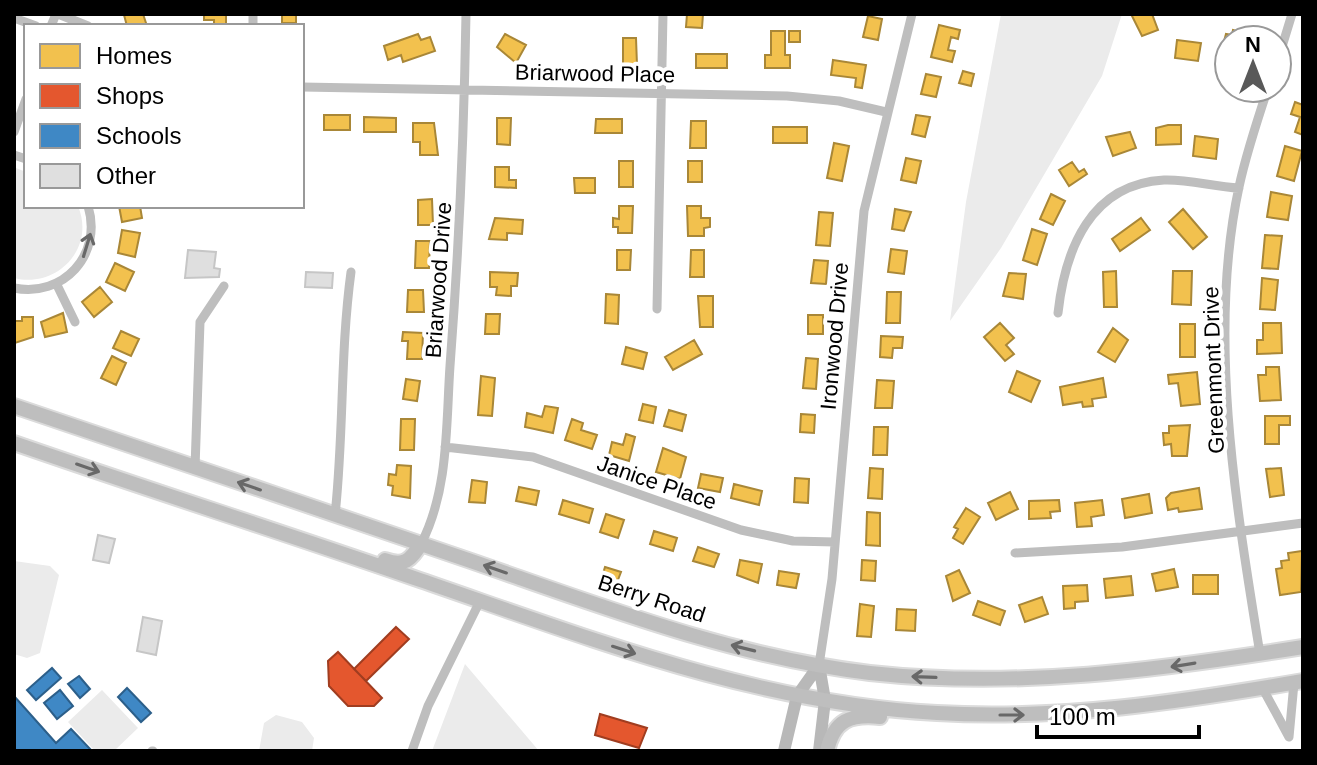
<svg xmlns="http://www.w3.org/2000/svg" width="1317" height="765" font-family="Arial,sans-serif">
  <rect width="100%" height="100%" fill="#fff"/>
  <path fill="#ebebeb" d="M1001 14H1122L1102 76 1001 248 950 321 966 202Z
    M16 168 26 172V206H78C96 249 56 289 14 278Z
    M14 561 50 566 59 575 40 653 27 658 14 654Z
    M465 664 539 751H432Z
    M102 690 138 728 114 751H95L68 722Z
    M276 715 302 722 314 738 312 751H259L264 723Z"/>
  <path fill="#f2c14e" stroke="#a98737" stroke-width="2" d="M143 14 147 26H127L124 15Z
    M204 14H226V26H214V20H204Z
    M282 14H296V23H282Z
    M687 14H703L702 28 686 27Z
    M1131 14H1152L1158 30 1142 36Z
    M868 16 882 19 878 40 863 37Z
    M939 25 960 30 958 39 951 37 948 50 955 51 952 62 931 57Z
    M1233 30 1252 36 1251 40H1229V63L1225 61 1229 46 1223 45 1226 34 1232 35Z
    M771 31H785V55H790V68H765V55H771Z
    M789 31H800V42H789Z
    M418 34 421 40 430 37 435 51 403 62 401 55 388 60 384 46Z
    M505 34 526 45 516 63 497 47Z
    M623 38H636L637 65H623Z
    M1177 40 1201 43 1198 61 1175 58Z
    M696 54H727V68H696Z
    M833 60 866 65 862 88 855 87 856 78 831 75Z
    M963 71 974 74 971 86 959 83Z
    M926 74 941 77 936 97 921 94Z
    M1295 102 1303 105V135L1295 132 1300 117 1291 114Z
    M324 115H350V130H324Z
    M916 115 930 117 925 137 912 134Z
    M364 117 396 118V132H364Z
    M497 118H511L510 145 497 144Z
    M596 119H622V133H595Z
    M691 121H706V148H690Z
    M413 123H434L438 155H420V142H413Z
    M1168 125H1181V144L1156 145V128Z
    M773 127H807V143H773Z
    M1130 132 1136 148 1113 156 1106 137Z
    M1195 136 1218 139 1216 159 1193 156Z
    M834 143 849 146 842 181 827 178Z
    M1285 146 1302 151 1294 181 1277 176Z
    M906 158 921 161 916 183 901 180Z
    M619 161H633V187H619Z
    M688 161H702V182H688Z
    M1072 162 1079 172 1084 169 1087 174 1069 186 1059 170Z
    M495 167H509V180H516V188L495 187Z
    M574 178H595V193H575Z
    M1271 192 1292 196 1288 220 1267 217Z
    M1051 194 1065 201 1053 225 1040 219Z
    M432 199 433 225H418V200Z
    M119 206H140L142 218 122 222Z
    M619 206H633L632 233H618V227H613V218L619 219Z
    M687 206H701V218H710V227L704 228V236H688Z
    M895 209 911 212 904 231 892 229Z
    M1183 209 1207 237 1193 249 1169 222Z
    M819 212 833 213 830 246 816 245Z
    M495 218 523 220 522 234 507 233V240L489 239Z
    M1141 218 1150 230 1120 251 1112 239Z
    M1032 229 1047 234 1037 265 1023 260Z
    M122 230 140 233 135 257 118 253Z
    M1265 235 1282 236 1278 269 1262 268Z
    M416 241H430L429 268H415Z
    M891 249 907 251 904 274 888 272Z
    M617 250H631L630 270H617Z
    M691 250H704V277H690Z
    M814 260 828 261 826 284 811 283Z
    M115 263 134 272 125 291 106 282Z
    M1116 271 1117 307H1104L1103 272Z
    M1173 271H1192L1191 305 1172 304Z
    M490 272 518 273 517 286H511V296L496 295 497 287H490Z
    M1009 273 1026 274 1023 299 1003 296Z
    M1262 278 1278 280 1275 310 1260 309Z
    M100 287 112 302 94 317 82 302Z
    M408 290H423L424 312H407Z
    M887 292H901L900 323H886Z
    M606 294 619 295 618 324 605 323Z
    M698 296H713V327H700Z
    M63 313 67 332 45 337 41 322Z
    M486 314H500L499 334H485Z
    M808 315H823V334H808Z
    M22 317H33V337L15 343 14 321H22Z
    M1000 323 1014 338 1006 345 1014 354 1005 361 984 337Z
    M1263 323H1281L1282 353 1257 354V340H1263Z
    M1180 324H1195V357H1180Z
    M1113 328 1128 340 1115 362 1098 352Z
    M121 331 139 339 131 356 113 348Z
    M403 332 423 333 422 359H407L408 341H402Z
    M881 336 903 337 902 348H893L892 358 880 357Z
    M694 340 702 354 673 370 665 357Z
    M626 347 647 353 643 369 622 364Z
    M112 356 126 363 116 385 101 378Z
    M806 358 818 359 816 389 803 388Z
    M1266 367H1279L1281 400 1260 401 1258 375H1266Z
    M1017 371 1040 381 1031 402 1009 392Z
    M1197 372 1200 404 1181 406 1178 383 1169 384 1168 375Z
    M481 376 495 378 492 416 478 415Z
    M1103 378 1106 397 1092 399 1093 406 1083 407 1082 402 1063 405 1060 387Z
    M406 379 420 381 417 401 403 399Z
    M877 380 894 381 892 408H875Z
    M643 404 656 407 653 423 639 420Z
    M545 406 558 408 553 433 525 427 527 413 542 417Z
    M669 410 686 415 682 431 664 426Z
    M801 414 815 415 814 433 800 432Z
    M1265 416H1290V425H1279V444H1265Z
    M401 419H415L414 450H400Z
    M572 419 583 423 581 430 597 435 592 449 565 440Z
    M1190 425 1187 456H1172L1171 444 1164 445 1163 433H1169V426Z
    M874 427H888L887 455H873Z
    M626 434 635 437 629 461 609 455 612 442 623 445Z
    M663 448 686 457 680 479 656 472Z
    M397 465 411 466 410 498 392 495 393 486 388 485 389 474 396 475Z
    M870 468 883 469 882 499 868 498Z
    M1281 468 1284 495 1270 497 1266 469Z
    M701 474 723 478 720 492 698 488Z
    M795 478 809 479 808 503 794 502Z
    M472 480 487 482 485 503 469 502Z
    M734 484 762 491 759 505 731 498Z
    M519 487 539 491 536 505 516 501Z
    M1199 488 1202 509 1179 512 1178 508 1168 510 1166 498 1171 493Z
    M1010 492 1018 509 996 520 988 503Z
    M1149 494 1152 513 1125 518 1122 499Z
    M563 500 593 509 589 523 559 514Z
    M1059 500 1060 511 1050 512 1051 518 1029 519V501Z
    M1102 500 1104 515 1091 517 1092 526 1077 527 1075 503Z
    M966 508 980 517 963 544 953 538 958 529 954 527Z
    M867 512 880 513V546L866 545Z
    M606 514 624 520 618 538 600 532Z
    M654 531 677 538 673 551 650 544Z
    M698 547 719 554 714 567 693 561Z
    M1302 551 1301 592 1280 595 1276 569 1282 568 1281 561 1289 560 1288 553Z
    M740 560 762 564 758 583 737 575Z
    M862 560 876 561 875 581 861 580Z
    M605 567 621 572 616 585 601 580Z
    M1174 569 1178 587 1156 591 1152 574Z
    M959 570 970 593 953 601 946 576Z
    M779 571 799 574 796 588 777 585Z
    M1193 575H1218V594H1193Z
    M1131 576 1133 595 1106 598 1104 579Z
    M1087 585 1088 601 1075 602V608L1064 609 1063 586Z
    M1042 597 1048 614 1025 622 1019 605Z
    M978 601 1005 611 1000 625 973 615Z
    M860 604 874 606 871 637 857 636Z
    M897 609 916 610 915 631 896 630Z"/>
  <path fill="#e4572e" stroke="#a03d20" stroke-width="2" d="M396 627 409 639 366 681 354 669Z
    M338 652 382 698 374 706H348L329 686 328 661Z
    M600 714 647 728 639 748 595 735Z"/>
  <path fill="#3f88c5" stroke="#2c5f8a" stroke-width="2" d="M52 668 61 678 36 700 27 690Z
    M79 676 90 689 80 698 68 684Z
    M127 688 151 713 141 722 118 697Z
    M60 690 73 706 57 719 44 703Z
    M14 696 56 743 71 729 92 751H14Z"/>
  <path fill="#dfdfdf" stroke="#c6c6c6" stroke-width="2" d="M188 250 216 252 214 268 220 269 219 277 185 278Z
    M306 272 333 273 332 288 305 287Z
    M98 535 115 539 109 563 93 560Z
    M143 617 162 621 156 655 137 651Z"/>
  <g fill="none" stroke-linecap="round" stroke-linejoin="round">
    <g stroke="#dbdbdb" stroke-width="18">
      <path id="trunk" d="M14 406C166 457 319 509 471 561 601 606 733 657 870 673 1017 689 1159 670 1303 647
        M14 443C149 490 285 533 420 580 589 638 757 704 937 713 1061 720 1181 702 1303 681
        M385 560C405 567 410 560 421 544
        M827 751C834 720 850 714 880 717"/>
    </g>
    <path stroke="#bebebe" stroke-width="9" d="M58 14 88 26
      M253 14V26
      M14 18 36 26
      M51 26 56 14
      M1277 63 1292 14
      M302 87 787 96 839 101 886 112
      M14 132 26 99
      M14 155 26 159
      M57 285 75 322
      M14 288C63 298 103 255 88 206
      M657 309 663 14
      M1058 313C1065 250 1090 184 1164 180 1189 179 1214 187 1239 188
      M445 447 533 457 741 530 793 541 835 542
      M195 468 200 322 224 286
      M335 515C344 434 340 353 351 272
      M421 544C449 490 446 424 450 366 459 248 464 132 466 14
      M1015 553 1122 547 1303 523
      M1260 654C1236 506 1207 335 1239 187 1246 154 1257 121 1268 88
      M819 665 832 579 864 211 912 14
      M1263 689 1289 737
      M1289 737 1294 683
      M152 751H153
      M412 751 428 706 480 601"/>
    <path stroke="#b8b8b8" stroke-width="12" d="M784 751 797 696 819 665
      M819 751 825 700 819 665"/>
    <use href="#trunk" stroke="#bebebe" stroke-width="14"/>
  </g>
  <defs><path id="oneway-shaft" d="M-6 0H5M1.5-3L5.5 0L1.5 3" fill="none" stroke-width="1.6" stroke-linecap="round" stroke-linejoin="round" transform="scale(2)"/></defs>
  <g stroke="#686868">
    <use href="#oneway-shaft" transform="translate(87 245) rotate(-73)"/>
    <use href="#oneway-shaft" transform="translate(88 468) rotate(19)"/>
    <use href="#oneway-shaft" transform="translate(249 486) rotate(-161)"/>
    <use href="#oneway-shaft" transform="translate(495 569) rotate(-161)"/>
    <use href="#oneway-shaft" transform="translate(743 648) rotate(-166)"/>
    <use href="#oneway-shaft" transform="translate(624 650) rotate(18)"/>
    <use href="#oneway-shaft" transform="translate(1183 665) rotate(171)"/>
    <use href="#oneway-shaft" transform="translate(924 677) rotate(-178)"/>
    <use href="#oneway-shaft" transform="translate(1012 715)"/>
  </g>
  <g text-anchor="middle" stroke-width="8" stroke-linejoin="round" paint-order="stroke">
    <g font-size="22" fill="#000" stroke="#fff">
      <text transform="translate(595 73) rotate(1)" y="8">Briarwood Place</text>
      <text transform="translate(438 280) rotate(-86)" y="8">Briarwood Drive</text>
      <text transform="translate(834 336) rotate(-85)" y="8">Ironwood Drive</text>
      <text transform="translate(1213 370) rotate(-92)" y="8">Greenmont Drive</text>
      <text transform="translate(657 482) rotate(19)" y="8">Janice Place</text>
      <text transform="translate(652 598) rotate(18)" y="8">Berry Road</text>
    </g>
  </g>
  <rect width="1317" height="765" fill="none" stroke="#000000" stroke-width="32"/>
  <rect x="24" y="24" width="280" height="184" fill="#ffffff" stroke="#999999" stroke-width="2"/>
  <rect x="40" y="44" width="40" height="24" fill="#f2c14e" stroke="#999999" stroke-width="2"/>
  <text x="96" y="64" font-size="24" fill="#000000">Homes</text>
  <rect x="40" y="84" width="40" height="24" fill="#e4572e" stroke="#999999" stroke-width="2"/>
  <text x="96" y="104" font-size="24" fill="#000000">Shops</text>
  <rect x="40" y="124" width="40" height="24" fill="#3f88c5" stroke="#999999" stroke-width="2"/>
  <text x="96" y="144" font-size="24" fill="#000000">Schools</text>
  <rect x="40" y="164" width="40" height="24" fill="#dfdfdf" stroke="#999999" stroke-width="2"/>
  <text x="96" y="184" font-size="24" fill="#000000">Other</text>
  <g transform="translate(1253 64)"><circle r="38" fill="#ffffff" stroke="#999999" stroke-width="2"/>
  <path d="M0-6L14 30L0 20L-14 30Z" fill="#595959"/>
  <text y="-12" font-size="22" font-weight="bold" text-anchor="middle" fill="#000000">N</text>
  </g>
  <path d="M1037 725v12h162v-12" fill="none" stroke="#000000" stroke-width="4"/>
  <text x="1049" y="725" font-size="24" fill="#000000" stroke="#ffffff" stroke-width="6" paint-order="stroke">100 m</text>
</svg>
